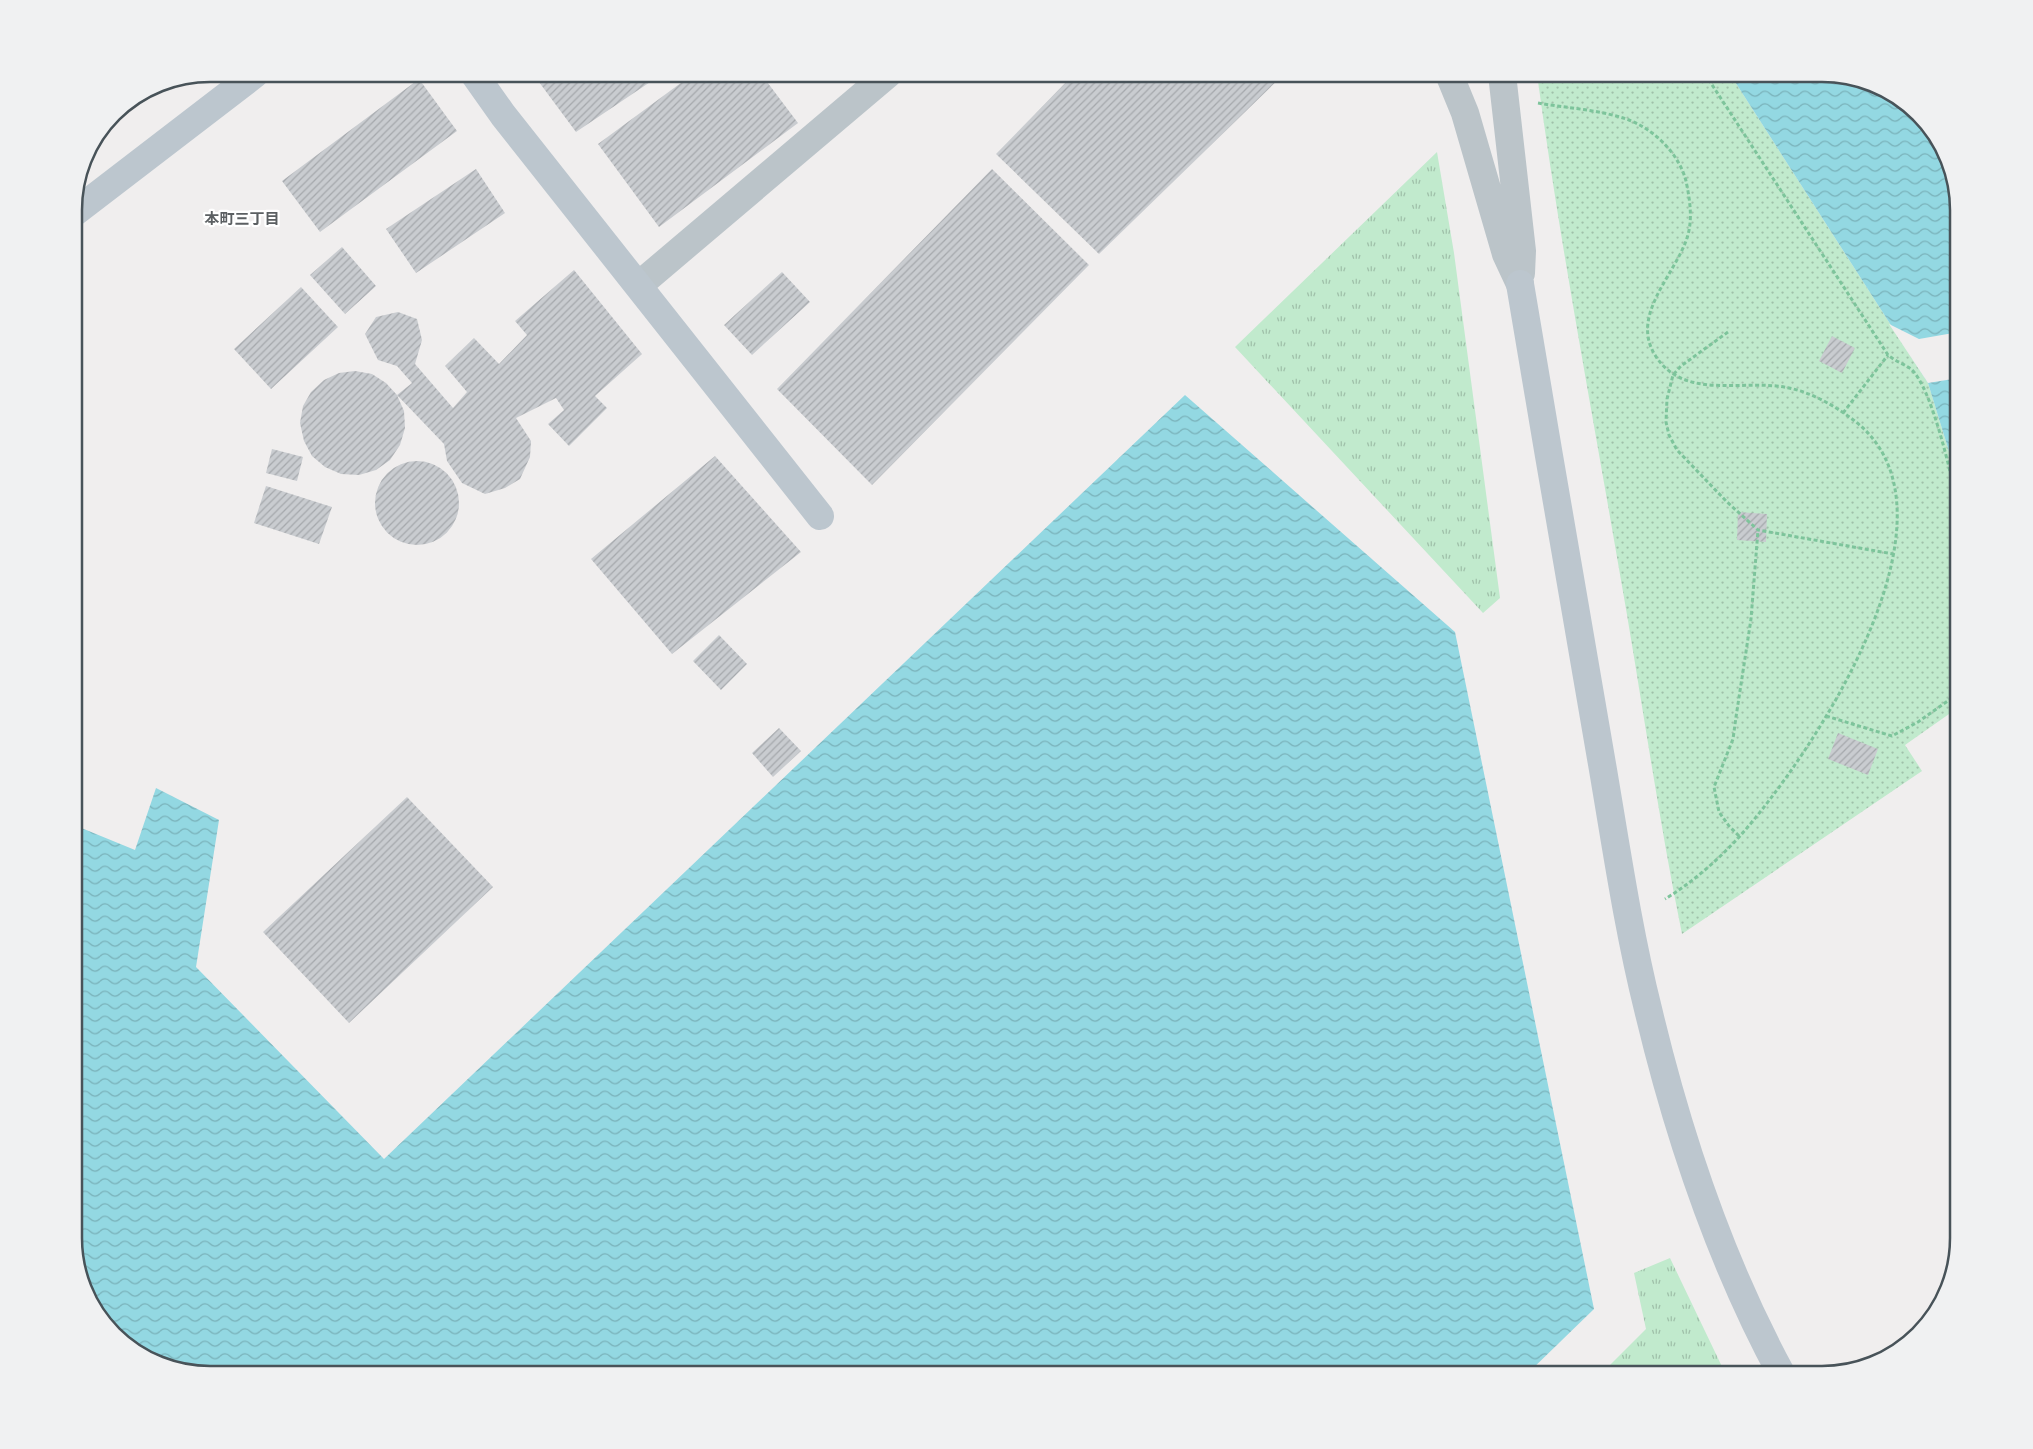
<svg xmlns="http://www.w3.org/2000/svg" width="2033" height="1449" font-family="Arial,'Noto Sans JP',sans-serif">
  <defs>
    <pattern id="grass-tufts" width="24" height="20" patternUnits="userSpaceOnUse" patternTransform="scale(1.25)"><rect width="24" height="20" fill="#c1eacd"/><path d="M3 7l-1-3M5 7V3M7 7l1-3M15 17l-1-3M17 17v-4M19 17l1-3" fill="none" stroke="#9fc0a9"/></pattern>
    <pattern id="park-dots" width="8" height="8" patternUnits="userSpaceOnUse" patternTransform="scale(1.25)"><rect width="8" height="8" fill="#c1eacd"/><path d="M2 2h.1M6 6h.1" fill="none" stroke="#9fc0a9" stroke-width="1.8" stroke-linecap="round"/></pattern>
    <pattern id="water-waves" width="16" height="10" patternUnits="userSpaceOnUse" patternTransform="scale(1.25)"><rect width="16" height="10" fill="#93d8e2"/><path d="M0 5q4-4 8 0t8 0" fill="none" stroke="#7ab2ba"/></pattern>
    <pattern id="building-hatch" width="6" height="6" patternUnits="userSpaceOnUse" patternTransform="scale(1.25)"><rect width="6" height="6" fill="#c9ccd0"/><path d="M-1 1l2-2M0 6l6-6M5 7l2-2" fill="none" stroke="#a5a8ac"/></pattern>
  </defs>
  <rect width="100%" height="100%" fill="#f0eeee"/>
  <path fill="url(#grass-tufts)" d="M1437 152 1454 253 1500 598 1483 613 1235 347Z
    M1670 1258 1726 1375H1600L1646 1329 1634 1273Z"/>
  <path fill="url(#park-dots)" d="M1537 74H1730L1928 383 1959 484V707L1905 745 1922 771 1682 934C1657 811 1640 686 1618 563 1590 400 1559 237 1537 74Z"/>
  <path fill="url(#water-waves)" d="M1730 74H1822L1866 81 1905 102 1945 150 1959 211V484L1928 383Z
    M1185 395 1455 632 1594 1309 1526 1375H211L167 1368 128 1347 88 1299 74 1247V825L135 850 156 788 219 820 196 967 384 1159Z"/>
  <path fill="#f0eeee" d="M1889 324 1919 339 1959 332V378L1928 383Z"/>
  <path fill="url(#building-hatch)" d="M533 74H662L576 132Z
    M693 74H761L798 123 659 227 598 144Z
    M778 74H795L784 82Z
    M1074 74H1284L1099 254 996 154Z
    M419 79 457 131 320 232 282 181Z
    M476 169 505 213 416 273 386 229Z
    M992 169 1089 265 872 485 777 389Z
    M342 247 376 286 345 314 310 275Z
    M574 270 642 354 595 396 607 408 569 446 548 424 564 410 556 398 516 418 531 441 530 457 520 479 505 488 485 494 462 483 447 461 444 444 397 395 404 411 405 428 400 445 390 460 376 470 359 475 341 474 325 467 312 456 304 441 300 423 303 406 311 392 324 380 339 373 355 371 372 374 386 383 397 395 412 383 397 366 378 360 365 334 376 317 398 312 417 319 422 340 415 364 453 408 467 392 445 366 474 338 499 364 527 335 515 321Z
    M782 272 810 302 752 355 724 325Z
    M301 287 338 327 271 389 234 349Z
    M1832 336 1855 348 1842 373 1819 361Z
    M272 449 303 457 297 481 266 473Z
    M715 456 801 552 672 654 591 559Z
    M375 503a42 42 0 1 1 84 0a42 42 0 1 1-84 0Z
    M266 486 332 507 319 544 254 523Z
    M1738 512 1767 514 1766 542 1737 540Z
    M719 635 747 664 721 690 693 661Z
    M779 728 801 751 773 777 752 753Z
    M1838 733 1878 749 1868 775 1828 759Z
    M407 797 493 887 349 1023 263 932Z"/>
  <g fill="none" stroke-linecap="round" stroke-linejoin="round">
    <path stroke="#7dc49b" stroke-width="3" stroke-dasharray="4 2.5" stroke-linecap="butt" d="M1705 74 1888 355C1895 361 1904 364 1911 369 1933 389 1951 477 1959 508
      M1538 103C1566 108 1602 110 1629 120 1655 130 1679 154 1686 181 1690 200 1693 220 1687 238 1675 275 1630 315 1655 355 1684 402 1745 378 1789 388 1813 393 1837 407 1856 422 1973 515 1811 756 1740 836 1718 860 1693 882 1665 899
      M1728 332 1681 366 1673 375 1667 399 1666 422 1669 435 1677 450 1727 502 1758 530 1893 554
      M1843 413 1888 355
      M1826 716 1892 736 1918 722 1959 693
      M1739 836 1729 826 1719 812 1714 787 1733 739 1736 717 1751 619 1758 530"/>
    <path stroke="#bbc4c9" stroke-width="28" d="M1449 74 1465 113 1506 254 1520 284
      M1502 74 1522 251 1521 273
      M639 285 888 74"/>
    <path stroke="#bcc6ce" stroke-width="28" d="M474 74 503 115 820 516
      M74 213 255 74
      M1520 284C1547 444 1574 605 1602 764 1616 846 1628 929 1648 1009 1678 1135 1720 1261 1782 1375"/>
  </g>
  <g text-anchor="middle" stroke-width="4.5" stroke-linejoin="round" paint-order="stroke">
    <g font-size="15" font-weight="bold" fill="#5b5f62" stroke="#fff">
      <text x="242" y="224">本町三丁目</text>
    </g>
  </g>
  <path d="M0 0H2033V1449H0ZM210 82H1822A128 128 0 0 1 1950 210V1238A128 128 0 0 1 1822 1366H210A128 128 0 0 1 82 1238V210A128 128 0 0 1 210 82Z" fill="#f0f1f2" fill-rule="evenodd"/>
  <path fill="none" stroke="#485359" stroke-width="2.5" d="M210 82H1822A128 128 0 0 1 1950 210V1238A128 128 0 0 1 1822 1366H210A128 128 0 0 1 82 1238V210A128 128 0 0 1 210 82Z"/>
</svg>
